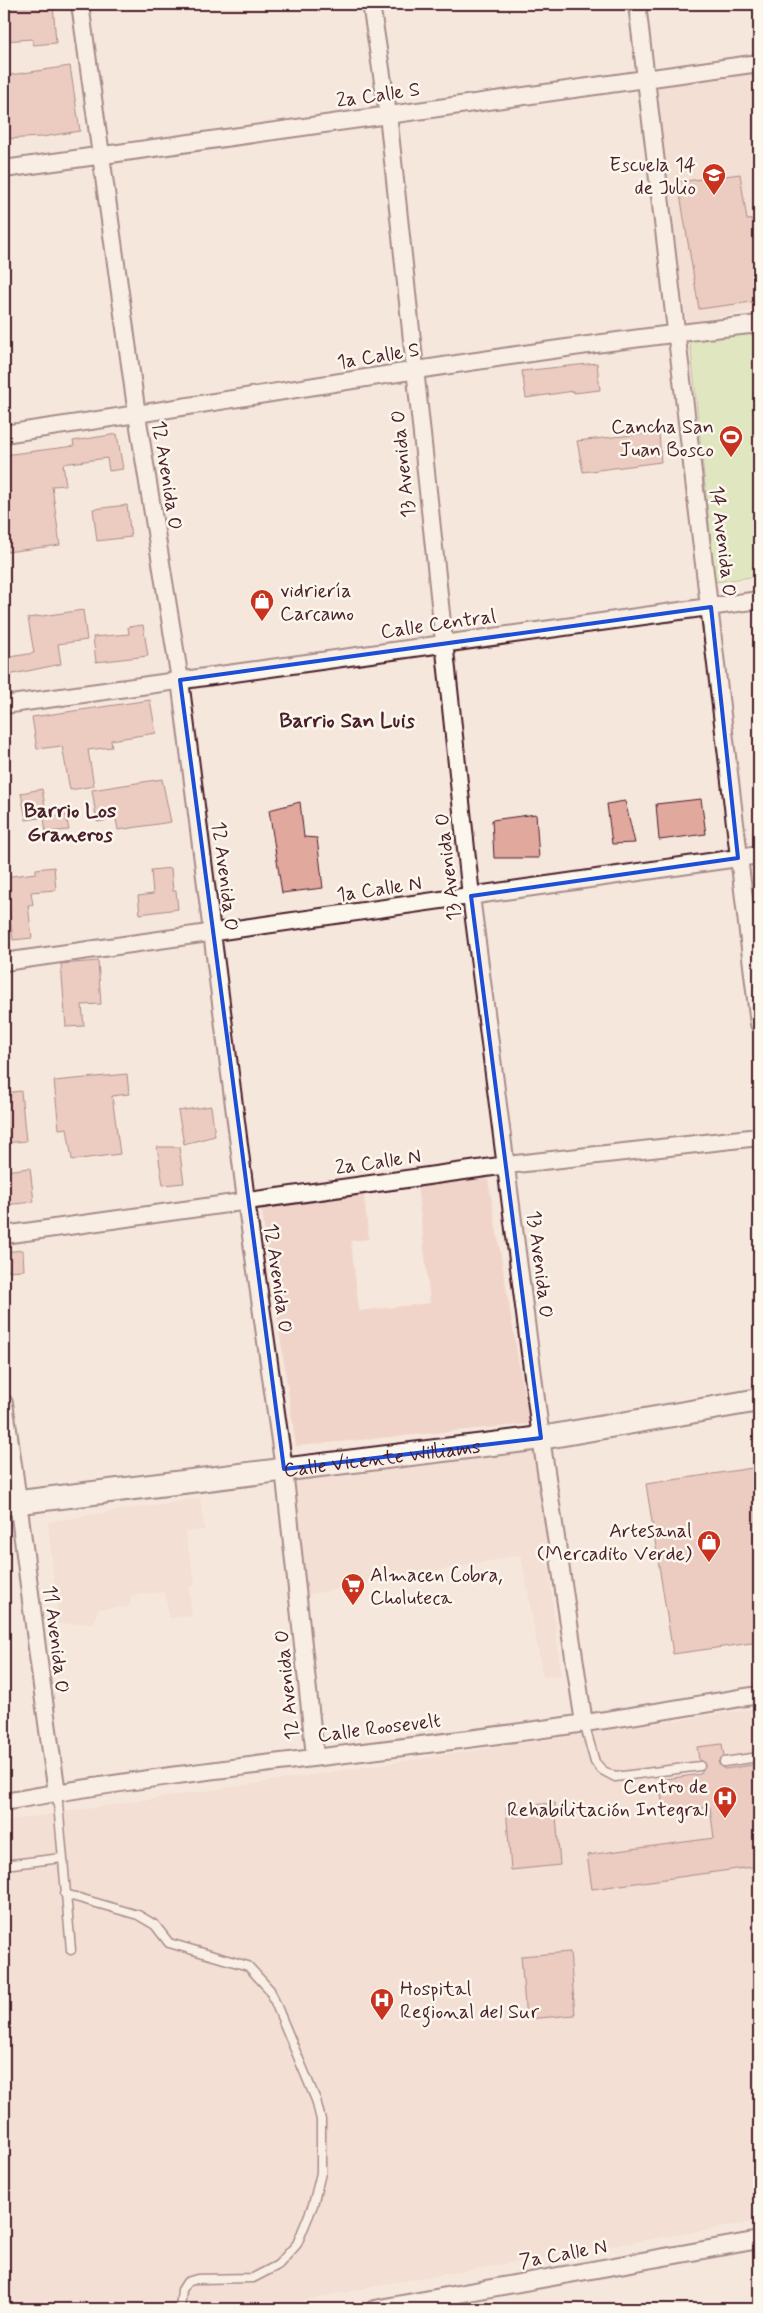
<svg xmlns="http://www.w3.org/2000/svg" width="763" height="2313" font-family="Mynerve,sans-serif">
  <rect width="100%" height="100%" fill="#f6e7dc"/>
  <filter id="ink" filterUnits="userSpaceOnUse"><feTurbulence type="fractalNoise" baseFrequency=".02" numOctaves="2"/><feDisplacementMap in="SourceGraphic" scale="10" xChannelSelector="R" yChannelSelector="G"/><feConvolveMatrix kernelMatrix="1 2 1 2 8 2 1 2 1" color-interpolation-filters="sRGB"/></filter>
  <g filter="url(#ink)">
    <path fill="#f0d4c9" d="M759 66V310L687 322 651 83Z
      M487 1173 529 1424 296 1446 261 1205 363 1189 369 1239 351 1241 359 1311 430 1303 417 1183Z
      M535 1449 561 1675 543 1677 521 1555 307 1595 294 1479Z
      M200 1498 205 1530 185 1532 195 1583 189 1588 192 1616 169 1618 165 1592 131 1596 129 1607 98 1609 94 1623 58 1624 48 1522Z
      M759 1708V2221L397 2282 262 2309H4V1821Z"/>
    <path fill="#c6e69e" stroke="#888264" d="M759 329V576L715 582 690 341Z"/>
    <path fill="#e1a89d" stroke="#4a1f2b" d="M4 4H53L56 43 33 45 32 39 4 41Z
      M70 66 80 131 42 137 6 139 7 91H4V76Z
      M740 174 747 220 759 219V301L699 309 678 182Z
      M597 363 600 390 574 393V391L526 398 522 371Z
      M659 432 661 462 583 472 577 441Z
      M117 434 123 469 109 471 107 458 63 464 66 485 52 486 60 545 7 552 4 535V504H6L4 455 74 446 73 441Z
      M127 505 131 537 97 541 93 509Z
      M83 610 87 640 58 644 61 664 4 676V658L34 653 28 618Z
      M143 625 148 656 96 662 93 637 129 634 128 627Z
      M150 700 156 733 111 740 112 747 88 750 94 786 70 790 62 746 37 749 32 717Z
      M162 779 171 822 118 830 116 819 97 822 92 790Z
      M42 789 47 817 26 820 21 793Z
      M701 799 706 834 659 840 656 804Z
      M625 801 635 843 612 844 607 804Z
      M300 802 304 837 317 838 323 888 282 893 269 810Z
      M536 814 539 858H494L492 820Z
      M66 815 69 830 46 832 44 818Z
      M54 867 56 890 31 892 33 905H28L32 938 13 940 9 908H4V877L36 873V869Z
      M171 868 173 891H176L178 909 140 914 138 896 153 894 151 870Z
      M98 961 101 1004 82 1005 84 1026 66 1027 61 964Z
      M127 1074 129 1094 112 1096 120 1154 72 1160 67 1128 59 1129 54 1081Z
      M21 1091 26 1141 4 1143V1093Z
      M211 1106 215 1136 184 1144 178 1111Z
      M157 1147H179L184 1183 163 1185Z
      M30 1168 34 1202 4 1205V1171Z
      M23 1250 24 1270 4 1271V1252Z
      M759 1467V1642L673 1654 646 1484Z
      M722 1744 724 1756 718 1762 721 1767 725 1769 759 1764V1866L592 1889 587 1855 714 1838 710 1807 664 1814 659 1780 701 1774 705 1765 699 1760 697 1747Z
      M555 1803 560 1865 511 1870 506 1807Z
      M570 1952 575 2015 526 2019 521 1956Z"/>
    <g fill="none" stroke-linecap="round" stroke-linejoin="round">
      <g stroke="#4a1f2b" stroke-width="11">
        <path id="service" d="M584 1723 595 1762 602 1770 615 1777 700 1766
          M724 1762 759 1757
          M57 1792 71 1950
          M4 1865 62 1858
          M65 1894 138 1915 155 1925 169 1943 248 1966 270 1990 316 2100 321 2120V2173L313 2205 297 2244 278 2265 253 2278 197 2279 187 2282 182 2290 180 2309"/>
      </g>
      <g stroke="#4a1f2b" stroke-width="20">
        <path id="minor" d="M80 4 137 415 180 680 246 1200 284 1469 315 1756
          M371 4 388 114 471 896 541 1438 584 1723
          M637 4 759 1024
          M4 169 759 63
          M4 434C256 398 506 351 759 324
          M4 705 759 600
          M4 962 759 855
          M4 1235 507 1165 759 1137
          M4 1403C24 1532 37 1662 57 1792
          M4 1802C196 1767 392 1752 585 1723 643 1715 701 1704 759 1695
          M374 2309 759 2240"/>
      </g>
      <g stroke="#4a1f2b" stroke-width="26">
        <g id="secondary">
          <path id="s1" d="M4 1504 541 1438 759 1400"/>
        </g>
      </g>
      <use href="#service" stroke="#fbf7ec" stroke-width="8"/>
      <use href="#minor" stroke="#fbf7ec" stroke-width="16"/>
      <use href="#secondary" stroke="#fbf7ec" stroke-width="22"/>
    </g>
  </g>
  <path d="M0 0H763V2313H0ZM711 607 738 858 471 896 541 1438 284 1469 180 680Z" fill="#f6e7dc" fill-opacity=".55" fill-rule="evenodd"/>
  <path fill="none" stroke="#1d4ed8" stroke-width="4" stroke-linejoin="round" d="M711 607 738 858 471 896 541 1438 284 1469 180 680Z"/>
  <defs>
    <g id="school-pin" transform="scale(1.25)"><path d="M0 17L-7.5 6A9.5 9.5 0 1 1 7.5 6Z" fill="#c8321e" stroke="#fbf7ec"/><path d="M0-5L7-2L0 1L-7-2ZM-4 1L0 2.5L4 1V4Q0 6-4 4Z" fill="#fff"/></g>
    <g id="stadium-pin" transform="scale(1.25)"><path d="M0 17L-7.5 6A9.5 9.5 0 1 1 7.5 6Z" fill="#c8321e" stroke="#fbf7ec"/><path d="M0-5a6.5 5 0 1 0 0 10a6.5 5 0 1 0 0-10ZM-3.5-1.8h7v3.6h-7Z" fill="#fff"/></g>
    <g id="shop-pin" transform="scale(1.25)"><path d="M0 17L-7.5 6A9.5 9.5 0 1 1 7.5 6Z" fill="#c8321e" stroke="#fbf7ec"/><path d="M-5-2.5h2.3a2.7 3.5 0 0 1 5.4 0H5L5.5 6h-11ZM-1.5-2.5h3a1.5 2.3 0 0 0-3 0Z" fill="#fff"/></g>
    <g id="supermarket-pin" transform="scale(1.25)"><path d="M0 17L-7.5 6A9.5 9.5 0 1 1 7.5 6Z" fill="#c8321e" stroke="#fbf7ec"/><path d="M-6-5.5h2.5l.6 2H6L4.5 2H-2.5L-4.4-4H-6ZM-1.5 3.2a1.3 1.3 0 1 0 .1 0ZM3 3.2a1.3 1.3 0 1 0 .1 0Z" fill="#fff"/></g>
    <g id="hospital-pin" transform="scale(1.25)"><path d="M0 17L-7.5 6A9.5 9.5 0 1 1 7.5 6Z" fill="#c8321e" stroke="#fbf7ec"/><path d="M-5-5h3v3.5h4V-5h3V5h-3V1.5h-4V5h-3Z" fill="#fff"/></g>
  </defs>
  <g fill-rule="evenodd">
    <use href="#school-pin" x="714" y="175"/>
    <use href="#stadium-pin" x="731" y="437"/>
    <use href="#shop-pin" x="262" y="601"/>
    <use href="#shop-pin" x="709" y="1542"/>
    <use href="#supermarket-pin" x="353" y="1585"/>
    <use href="#hospital-pin" x="725" y="1798"/>
    <use href="#hospital-pin" x="382" y="2000"/>
  </g>
  <g text-anchor="middle" stroke-width="5" stroke-linejoin="round" paint-order="stroke">
    <g font-size="20" fill="#4a1f2b" stroke="#fbf7ec">
      <text transform="translate(378 94) rotate(-8)" y="7">2a Calle S</text>
      <text transform="translate(378 355) rotate(-9)" y="7">1a Calle S</text>
      <text transform="translate(402 464) rotate(-96)" y="7">13 Avenida O</text>
      <text transform="translate(168 475) rotate(81)" y="7">12 Avenida O</text>
      <text transform="translate(724 541) rotate(83)" y="7">14 Avenida O</text>
      <text transform="translate(438 623) rotate(-8)" y="7">Calle Central</text>
      <text transform="translate(447 867) rotate(-97)" y="7">13 Avenida O</text>
      <text transform="translate(226 876) rotate(83)" y="7">12 Avenida O</text>
      <text transform="translate(379 888) rotate(-8)" y="7">1a Calle N</text>
      <text transform="translate(378 1161) rotate(-8)" y="7">2a Calle N</text>
      <text transform="translate(541 1264) rotate(83)" y="7">13 Avenida O</text>
      <text transform="translate(279 1278) rotate(82)" y="7">12 Avenida O</text>
      <text dy="7" stroke="none"><textPath href="#s1" startOffset="381">Calle Vicente Williams</textPath></text>
      <text transform="translate(57 1639) rotate(83)" y="7">11 Avenida O</text>
      <text transform="translate(286 1685) rotate(-96)" y="7">12 Avenida O</text>
      <text transform="translate(379 1727) rotate(-7)" y="7">Calle Roosevelt</text>
      <text transform="translate(563 2253) rotate(-10)" y="7">7a Calle N</text>
    </g>
    <g font-size="20" fill="#4a1f2b" stroke="#fbf7ec" text-anchor="end">
      <text x="696" y="171">Escuela 14<tspan x="696" dy="23">de Julio</tspan></text>
      <text x="714" y="433">Cancha San<tspan x="714" dy="23">Juan Bosco</tspan></text>
      <text x="280" y="597" text-anchor="start">vidriería<tspan x="280" dy="23">Carcamo</tspan></text>
      <text x="692" y="1537">Artesanal<tspan x="692" dy="23">(Mercadito Verde)</tspan></text>
      <text x="370" y="1581" text-anchor="start">Almacen Cobra,<tspan x="370" dy="23">Choluteca</tspan></text>
      <text x="708" y="1793">Centro de<tspan x="708" dy="23">Rehabilitación Integral</tspan></text>
      <text x="400" y="1995" text-anchor="start">Hospital<tspan x="400" dy="23">Regional del Sur</tspan></text>
    </g>
    <g font-size="21" font-weight="bold" fill="#4a1f2b" stroke="#fbf7ec">
      <text x="347" y="727">Barrio San Luis</text>
      <text x="70" y="817">Barrio Los<tspan x="70" dy="24">Graneros</tspan></text>
    </g>
  </g>
  <rect width="763" height="2313" fill="none" stroke="#fbf7ec" stroke-width="20"/>
  <rect x="10" y="10" width="743" height="2293" fill="none" stroke="#4a1f2b" stroke-width="2" filter="url(#ink)"/>
</svg>
